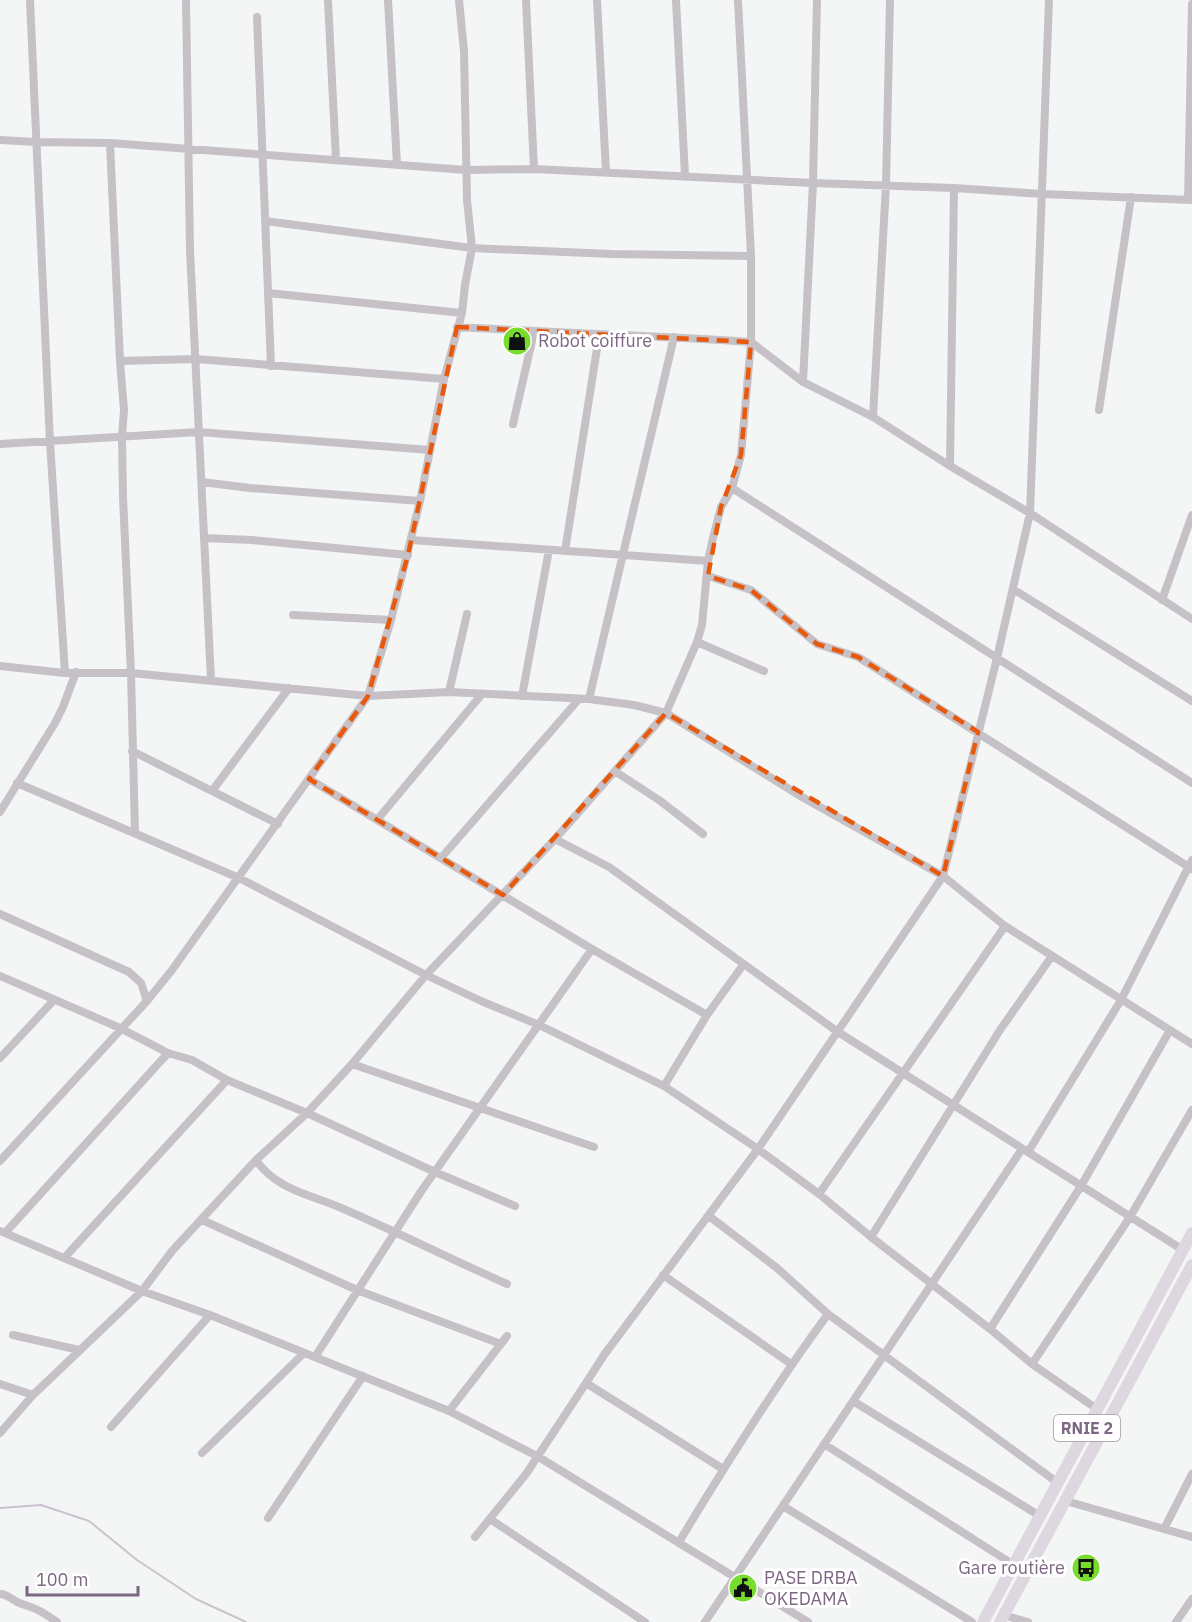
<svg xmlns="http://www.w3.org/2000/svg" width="1192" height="1622" font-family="'IBM Plex Sans',sans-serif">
  <rect width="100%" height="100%" fill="#f3f6f4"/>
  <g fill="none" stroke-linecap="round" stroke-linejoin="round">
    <path stroke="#cac2cf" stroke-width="2" d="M0 1508 41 1505 89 1521 137 1560 196 1599 246 1622"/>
    <path stroke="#c6c0c7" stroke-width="8" d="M30 0 50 442 65 673
      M186 0 190 250 211 680
      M328 0 336 160
      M388 0 397 165
      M526 0 534 169
      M597 0 606 172
      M676 0 685 176
      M738 0 751 256V342L803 382 873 417 950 466 1030 513 1192 619
      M257 17 271 366
      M0 140 36 142 110 143 466 170 534 169 813 183 954 188 1042 194 1192 200
      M110 143 120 361 124 410 122 436 123 497 131 673 135 833
      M1188 200 1192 4
      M265 221 472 248 611 254 751 256
      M268 293 462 313
      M120 361 196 359 444 379
      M803 382 813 183 817 0
      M1099 410 1131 197
      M873 417 886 185 890 0
      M513 424 534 332
      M0 444 199 432 430 450
      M950 466 954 188
      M202 482 250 488 420 501
      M732 488 1192 783
      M204 538 252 540 408 555
      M411 540 708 561
      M565 551 599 336
      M708 576 751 590 817 644 858 657 1192 869
      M1013 589 1192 701
      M1162 600 1192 515
      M293 615 391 620
      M697 642 764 671
      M0 666 65 673H131L368 696 449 692 589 699 634 705 666 713 802 797 943 876 1005 926 1192 1044
      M449 692 467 614
      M522 696 549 550
      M589 699 674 337
      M132 751 278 824
      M616 772 659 800 703 834
      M309 779 592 949 707 1015
      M17 783 239 878 426 975 481 1001 539 1025 664 1086 758 1149 819 1194 871 1237 990 1329 1032 1364 1097 1409
      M212 791 289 688
      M0 812 55 723 63 707 76 672
      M377 820 482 694
      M555 839 609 867 838 1032 1183 1250
      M441 858 579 699
      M0 914 129 972 141 983 147 1001
      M0 976 120 1028 168 1053 192 1060 227 1080 307 1113 435 1172 515 1206
      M0 1058 54 1000
      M352 1064 594 1147
      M664 1086 707 1015 743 965
      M1028 1152 1121 1000 1192 860
      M256 1160C276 1189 308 1194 339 1207 395 1231 451 1259 507 1284
      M0 1161 147 1001 172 970 368 696 391 620 420 501 444 379 462 313 465 285 472 248 467 200 464 51 459 0
      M819 1194 1005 926
      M709 1216 777 1268 828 1314 1058 1483
      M202 1220 357 1290 501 1344
      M0 1231 142 1291 210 1315 449 1411 537 1456 808 1622
      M5 1233 168 1053
      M871 1237 1000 1030 1052 956
      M65 1257 227 1080
      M663 1275 791 1364
      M990 1329 1081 1186 1170 1030
      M13 1335 79 1350
      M315 1357 422 1190 592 949
      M1032 1364 1130 1217 1192 1110
      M0 1384 33 1395
      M853 1401 1040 1516
      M449 1411 507 1336
      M111 1427 210 1315
      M0 1433 33 1395 142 1291 172 1251 256 1160 307 1113 352 1064 426 975 555 839 666 713 697 642 702 625 708 561 712 542 721 507 732 488 741 455 751 342C653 335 555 333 457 327
      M824 1444 1014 1565
      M202 1453 304 1353
      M723 1469 586 1383 604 1355 758 1149 943 876 997 658 1030 513 1049 0
      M1066 1501 1192 1537
      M783 1506 972 1622
      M268 1518 363 1376
      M490 1519 645 1622
      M1164 1529 1192 1474
      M475 1537 526 1474 586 1383
      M679 1542C726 1464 774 1387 828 1314
      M0 1594C11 1595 13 1602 22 1604 38 1609 44 1613 57 1622
      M1003 1615 1028 1622
      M705 1622 1022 1149
      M1176 1622 1192 1599"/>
    <path stroke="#ddd8df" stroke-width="12" d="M983 1622 1192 1233
      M1000 1622 1192 1265"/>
  </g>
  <path fill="none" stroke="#e8590c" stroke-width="4.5" stroke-dasharray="12 8" stroke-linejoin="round" d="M457 327 751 342 741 455 721 507 708 576 751 590 817 644 858 657 978 732 943 876 666 713 503 895 309 779 368 696 408 555Z"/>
  <defs>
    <g id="shop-disc" transform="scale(1.5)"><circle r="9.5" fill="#77dc2e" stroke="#fff"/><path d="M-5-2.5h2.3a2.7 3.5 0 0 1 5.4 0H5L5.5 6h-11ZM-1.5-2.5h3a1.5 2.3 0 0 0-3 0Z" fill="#111"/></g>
    <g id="bus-disc" transform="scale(1.5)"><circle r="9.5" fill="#77dc2e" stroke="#fff"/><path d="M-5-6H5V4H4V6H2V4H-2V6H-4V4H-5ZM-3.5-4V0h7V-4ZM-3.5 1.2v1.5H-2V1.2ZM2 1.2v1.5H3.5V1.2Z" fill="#111"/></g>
    <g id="civic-disc" transform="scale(1.5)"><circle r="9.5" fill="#77dc2e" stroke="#fff"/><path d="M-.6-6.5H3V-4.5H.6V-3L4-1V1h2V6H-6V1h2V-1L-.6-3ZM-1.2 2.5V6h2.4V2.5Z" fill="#111"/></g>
  </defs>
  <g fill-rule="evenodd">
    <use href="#shop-disc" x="517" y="341"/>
    <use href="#bus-disc" x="1086" y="1568"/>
    <use href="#civic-disc" x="743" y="1588"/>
  </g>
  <g text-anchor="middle" stroke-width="6" stroke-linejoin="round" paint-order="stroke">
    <rect fill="#fff" stroke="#a495a8" stroke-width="1.5" x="1054" y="1415" width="66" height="26" rx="4.5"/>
    <g font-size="16" font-weight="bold" fill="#7d6783">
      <text x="1087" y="1434">RNIE 2</text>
    </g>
    <g font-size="18" fill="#7d6783" stroke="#fff" text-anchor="start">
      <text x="538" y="347">Robot coiffure</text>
      <text x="1065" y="1574" text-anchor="end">Gare routière</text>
      <text x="764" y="1584">PASE DRBA<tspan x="764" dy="21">OKEDAMA</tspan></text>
    </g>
  </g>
  <path d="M27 1586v9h111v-9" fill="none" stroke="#7d6783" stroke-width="3"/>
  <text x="36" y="1586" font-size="18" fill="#7d6783" stroke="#ffffff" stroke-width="4.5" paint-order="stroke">100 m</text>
</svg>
